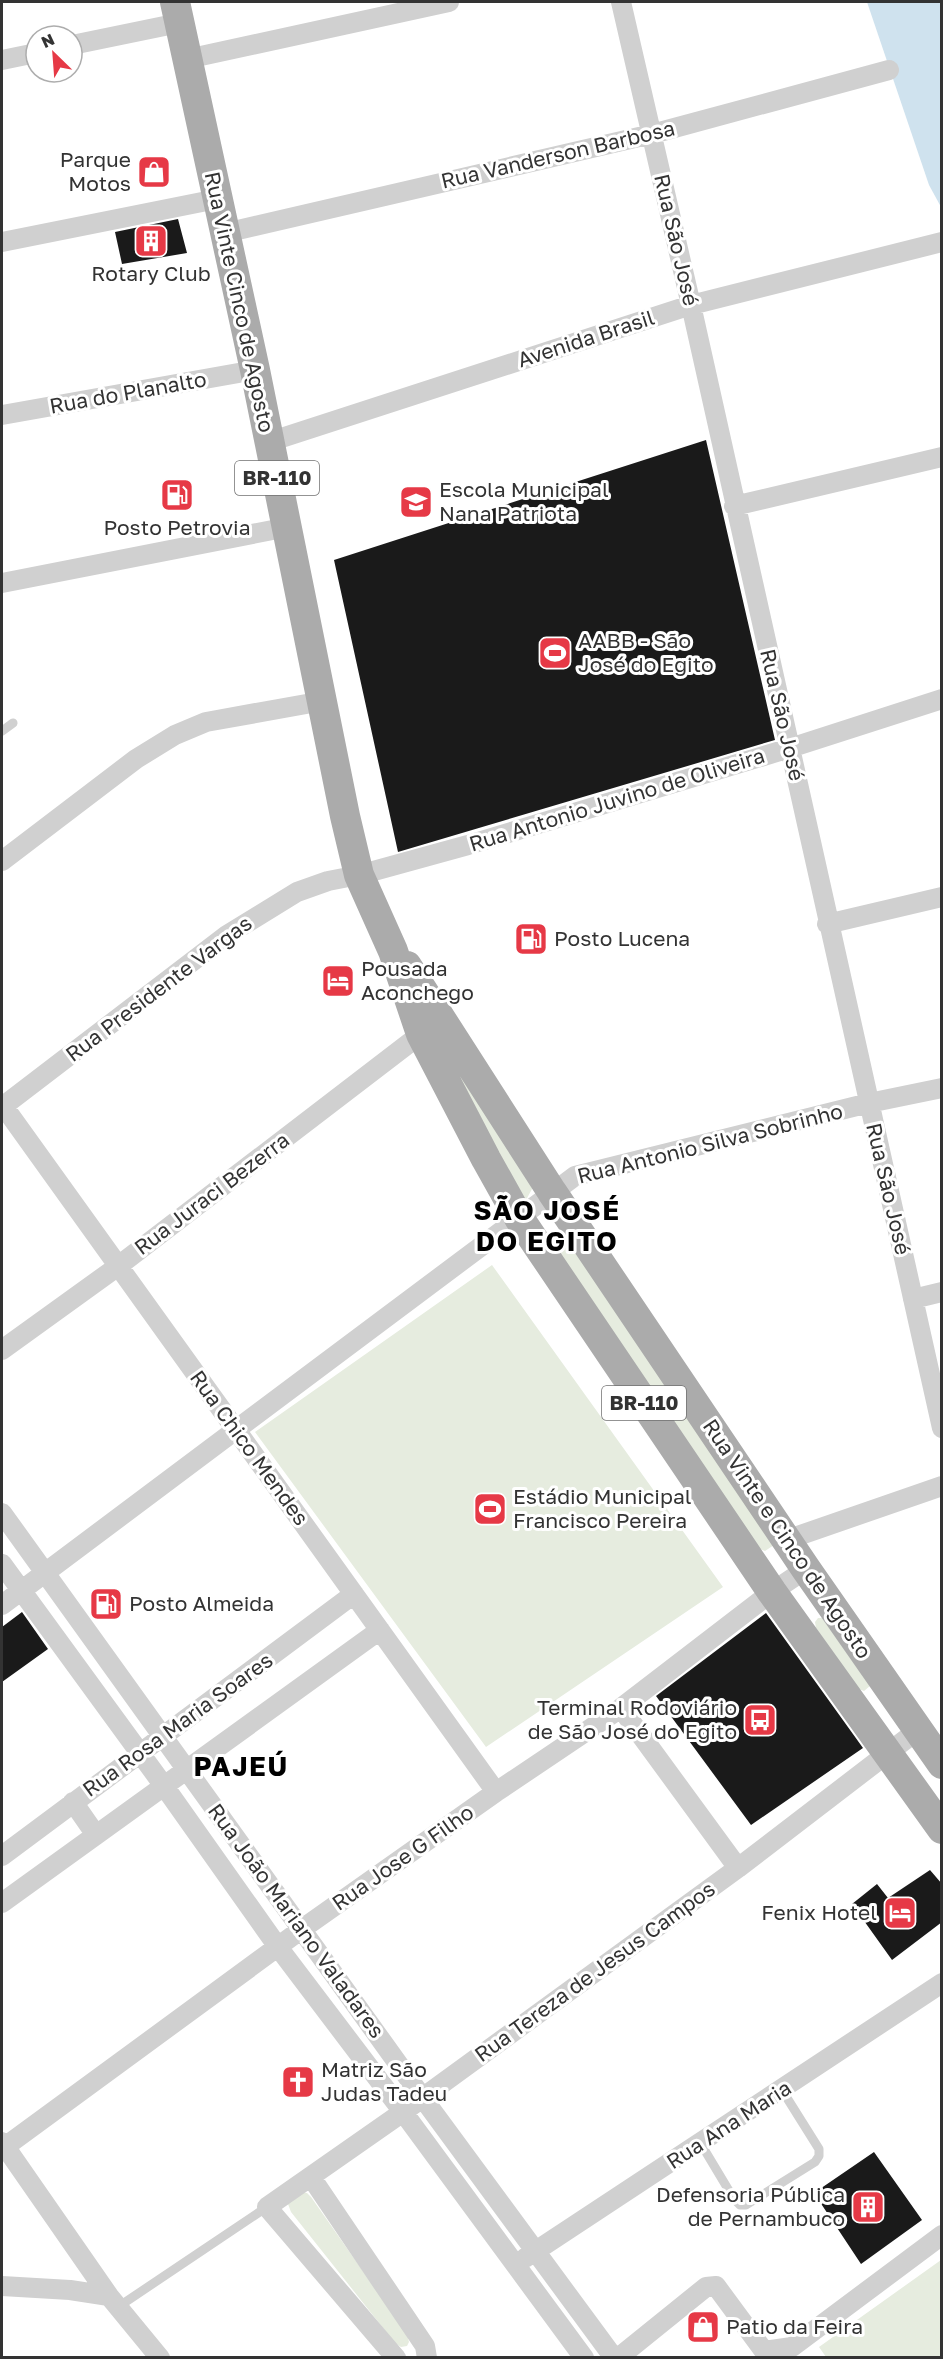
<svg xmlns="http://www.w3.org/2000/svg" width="943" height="2359" font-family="'Golos Text',sans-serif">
  <rect width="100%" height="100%" fill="#fff"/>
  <path fill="#e6ecdf" d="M466 1075 530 1176 532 1189 526 1200 521 1196 454 1076Z
    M557 1239H567L774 1545 765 1551 760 1549 558 1250Z
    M492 1265 723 1587 486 1747 255 1432Z
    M818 1618H822L870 1686 864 1691 859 1689 816 1628 815 1622Z
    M300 2192 307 2193 311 2197 407 2334 409 2342 407 2346 401 2347 395 2343 291 2212 288 2204Z
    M941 2260V2357H826L819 2347Z"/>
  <path fill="#cfe2ee" d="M867 2H940L941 207 929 185Z"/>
  <path fill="#1a1a1a" d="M178 219 187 253 122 264 115 232Z
    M706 440 775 740 398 852 334 560Z
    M22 1612 48 1649 2 1682V1627Z
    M766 1613 863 1748 751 1825 656 1696Z
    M930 1870 942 1884V1922L892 1960 852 1904 877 1884 888 1898Z
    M874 2152 922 2220 861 2264 814 2193Z"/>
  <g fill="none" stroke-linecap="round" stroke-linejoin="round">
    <path stroke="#d0d0d0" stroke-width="9" d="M2 731 13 723
      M701 2144 734 2199 740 2205H746L815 2162 819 2156V2149L782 2090
      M118 2307 267 2207"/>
    <path stroke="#d0d0d0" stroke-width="20" d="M621 2 691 305 942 1428
      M72 45 179 23
      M187 59 449 2
      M2 60 36 53
      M225 233 652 134 889 70
      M2 242 217 199
      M2 415 255 370
      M269 442 691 305 942 242
      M734 506 942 457
      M2 583 288 527
      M2 861 136 759 175 735 206 722 323 701
      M827 924 942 897
      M2 1104 496 1792
      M2 1107 227 935 297 892 328 881 359 875 468 845 790 748 942 699
      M913 1299 942 1292
      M2 1350 117 1267 421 1034
      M2 1513 422 2097 614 2358
      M786 1540 942 1486
      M2 1564 164 1786 278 1947 403 2112 584 2358
      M2 1605 575 1176 869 1103 942 1088
      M621 1708 738 1868
      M73 1802 96 1835
      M2 1856 354 1594
      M2 1903 380 1630
      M2 2142 109 2296 160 2358
      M2 2149 302 1929 496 1792 621 1708 772 1592 806 1569
      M311 2177 425 2346 427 2358
      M525 2258 942 1983
      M2 2286 70 2290 109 2296
      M396 2358 267 2207 403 2112 738 1868 918 1730
      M618 2358 706 2287 716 2286 764 2351 792 2347 942 2235"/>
    <path stroke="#ababab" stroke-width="30" d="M175 2 255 370 345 816 359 875 393 951 421 1034 486 1159 519 1218 772 1592 942 1829
      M407 966 552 1192 806 1569 942 1764"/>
  </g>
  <defs>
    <g id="shop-square" transform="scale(1.725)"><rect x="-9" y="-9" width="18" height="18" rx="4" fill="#e63946" stroke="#fff"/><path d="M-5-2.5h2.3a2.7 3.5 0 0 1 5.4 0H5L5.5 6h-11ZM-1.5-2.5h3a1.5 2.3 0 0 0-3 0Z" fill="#fff"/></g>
    <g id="building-square" transform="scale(1.725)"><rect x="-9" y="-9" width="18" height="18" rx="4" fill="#e63946" stroke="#fff"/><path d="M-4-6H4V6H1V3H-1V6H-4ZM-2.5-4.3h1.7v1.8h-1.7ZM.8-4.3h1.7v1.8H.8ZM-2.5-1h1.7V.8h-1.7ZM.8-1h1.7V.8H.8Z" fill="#fff"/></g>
    <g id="fuel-square" transform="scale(1.725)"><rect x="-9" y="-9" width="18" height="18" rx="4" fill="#e63946" stroke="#fff"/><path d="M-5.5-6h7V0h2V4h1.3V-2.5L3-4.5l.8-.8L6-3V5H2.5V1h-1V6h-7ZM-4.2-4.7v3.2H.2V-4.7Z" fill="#fff"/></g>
    <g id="school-square" transform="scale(1.725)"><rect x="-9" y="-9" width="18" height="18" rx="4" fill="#e63946" stroke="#fff"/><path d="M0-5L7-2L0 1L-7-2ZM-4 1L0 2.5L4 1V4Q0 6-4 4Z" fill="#fff"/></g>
    <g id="stadium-square" transform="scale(1.725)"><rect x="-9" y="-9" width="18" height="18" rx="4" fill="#e63946" stroke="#fff"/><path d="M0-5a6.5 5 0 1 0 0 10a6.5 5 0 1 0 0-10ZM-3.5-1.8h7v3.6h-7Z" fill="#fff"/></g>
    <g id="hotel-square" transform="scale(1.725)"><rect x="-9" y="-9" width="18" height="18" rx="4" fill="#e63946" stroke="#fff"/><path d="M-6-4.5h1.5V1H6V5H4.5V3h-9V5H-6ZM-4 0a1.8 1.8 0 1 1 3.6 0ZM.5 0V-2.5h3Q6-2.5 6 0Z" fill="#fff"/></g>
    <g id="bus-square" transform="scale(1.725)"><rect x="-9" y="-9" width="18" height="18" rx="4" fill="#e63946" stroke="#fff"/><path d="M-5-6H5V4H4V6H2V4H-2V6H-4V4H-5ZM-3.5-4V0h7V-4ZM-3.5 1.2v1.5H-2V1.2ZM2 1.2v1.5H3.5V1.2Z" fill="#fff"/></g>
    <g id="church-square" transform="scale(1.725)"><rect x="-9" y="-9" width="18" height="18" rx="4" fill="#e63946" stroke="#fff"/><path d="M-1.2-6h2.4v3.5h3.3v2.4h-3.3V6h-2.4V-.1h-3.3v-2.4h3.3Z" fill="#fff"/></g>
  </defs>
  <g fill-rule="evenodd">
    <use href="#shop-square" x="154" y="172"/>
    <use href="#building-square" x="151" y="241"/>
    <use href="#fuel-square" x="177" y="495"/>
    <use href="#school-square" x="416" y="502"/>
    <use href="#stadium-square" x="555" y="653"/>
    <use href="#fuel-square" x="531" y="939"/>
    <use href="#hotel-square" x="338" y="981"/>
    <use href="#stadium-square" x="490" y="1509"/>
    <use href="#fuel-square" x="106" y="1604"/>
    <use href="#bus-square" x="760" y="1720"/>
    <use href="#hotel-square" x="900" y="1913"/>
    <use href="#church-square" x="298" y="2082"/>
    <use href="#building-square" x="868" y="2207"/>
    <use href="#shop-square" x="703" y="2327"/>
  </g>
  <g text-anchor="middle" stroke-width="6" stroke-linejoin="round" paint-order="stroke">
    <g fill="#fff" stroke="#707070" stroke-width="1.5">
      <rect x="235" y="461" width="84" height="34" rx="4.5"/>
      <rect x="602" y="1386" width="84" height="34" rx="4.5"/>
    </g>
    <g font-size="20" font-weight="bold" fill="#333">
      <text x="277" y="485">BR-110</text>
      <text x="644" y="1410">BR-110</text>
    </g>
    <g font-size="21" fill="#333" stroke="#fff">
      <text transform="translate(558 155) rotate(-13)" y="7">Rua Vanderson Barbosa</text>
      <text transform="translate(676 240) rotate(77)" y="7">Rua São José</text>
      <text transform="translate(239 302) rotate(78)" y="7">Rua Vinte Cinco de Agosto</text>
      <text transform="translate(586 339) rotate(-18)" y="7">Avenida Brasil</text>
      <text transform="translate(128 393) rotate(-10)" y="7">Rua do Planalto</text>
      <text transform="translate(782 715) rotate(77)" y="7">Rua São José</text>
      <text transform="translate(617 800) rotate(-17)" y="7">Rua Antonio Juvino de Oliveira</text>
      <text transform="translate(159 989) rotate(-37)" y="7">Rua Presidente Vargas</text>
      <text transform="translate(710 1144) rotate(-14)" y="7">Rua Antonio Silva Sobrinho</text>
      <text transform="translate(888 1189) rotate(77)" y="7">Rua São José</text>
      <text transform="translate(212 1194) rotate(-37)" y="7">Rua Juraci Bezerra</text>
      <text transform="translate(249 1448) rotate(54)" y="7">Rua Chico Mendes</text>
      <text transform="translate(787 1539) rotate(56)" y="7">Rua Vinte e Cinco de Agosto</text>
      <text transform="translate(178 1725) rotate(-36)" y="7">Rua Rosa Maria Soares</text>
      <text transform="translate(403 1858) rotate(-35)" y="7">Rua Jose G Filho</text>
      <text transform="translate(296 1921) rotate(54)" y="7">Rua João Mariano Valadares</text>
      <text transform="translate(595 1972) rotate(-36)" y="7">Rua Tereza de Jesus Campos</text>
      <text transform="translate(729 2125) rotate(-33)" y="7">Rua Ana Maria</text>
    </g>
    <g font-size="21" fill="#333" stroke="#fff" text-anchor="start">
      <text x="131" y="167" text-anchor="end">Parque<tspan x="131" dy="24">Motos</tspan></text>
      <text x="151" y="281" text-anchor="middle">Rotary Club</text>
      <text x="439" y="497">Escola Municipal<tspan x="439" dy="24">Nana Patriota</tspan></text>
      <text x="177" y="535" text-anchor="middle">Posto Petrovia</text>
      <text x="578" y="648">AABB - São<tspan x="578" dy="24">José do Egito</tspan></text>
      <text x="554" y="946">Posto Lucena</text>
      <text x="361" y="976">Pousada<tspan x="361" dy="24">Aconchego</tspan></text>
      <text x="513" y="1504">Estádio Municipal<tspan x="513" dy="24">Francisco Pereira</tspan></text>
      <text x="129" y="1611">Posto Almeida</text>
      <text x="737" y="1715" text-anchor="end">Terminal Rodoviário<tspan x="737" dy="24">de São José do Egito</tspan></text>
      <text x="877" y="1920" text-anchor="end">Fenix Hotel</text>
      <text x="321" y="2077">Matriz São<tspan x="321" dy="24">Judas Tadeu</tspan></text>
      <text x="845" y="2202" text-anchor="end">Defensoria Pública<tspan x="845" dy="24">de Pernambuco</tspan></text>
      <text x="726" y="2334">Patio da Feira</text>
    </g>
    <g font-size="27" font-weight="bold" letter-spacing="1.5" fill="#000" stroke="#fff">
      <text x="547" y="1220">SÃO JOSÉ<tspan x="547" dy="31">DO EGITO</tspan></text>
      <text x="241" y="1776">PAJEÚ</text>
    </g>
  </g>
  <rect width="943" height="2359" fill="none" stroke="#333333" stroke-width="6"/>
  <g transform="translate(54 54) rotate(335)"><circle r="28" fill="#ffffff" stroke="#adadad" stroke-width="1.5"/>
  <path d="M0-4.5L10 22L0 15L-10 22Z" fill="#e63946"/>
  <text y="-9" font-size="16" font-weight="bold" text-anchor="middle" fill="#333333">N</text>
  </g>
</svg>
